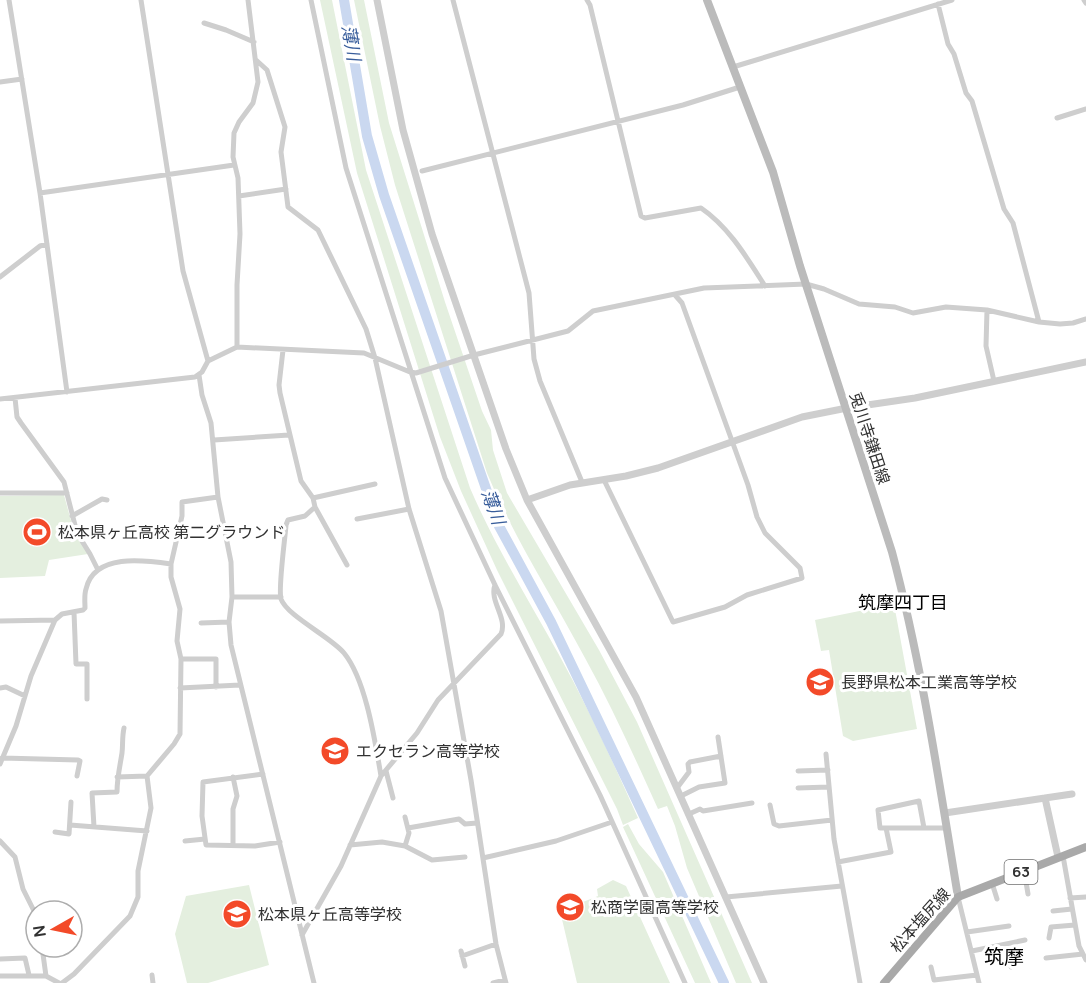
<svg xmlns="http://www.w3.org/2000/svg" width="1086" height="983" font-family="Manrope,'Noto Sans JP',sans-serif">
  <rect width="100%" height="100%" fill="#fff"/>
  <path fill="#e4efdf" d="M320 0H332L366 170 470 488C495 546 528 599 558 653 588 707 613 762 638 818L623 825 617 809 497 570 461 491 440 437 357 173Z
    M354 0H364L389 123 445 302 482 411 491 430 493 450 507 493 599 650 637 722 752 983H736L687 868 675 826 667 806 658 809C635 758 612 707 585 658 552 596 514 538 487 473L395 185 380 126Z
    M64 495 73 528 88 554 49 560 45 576 0 578V496Z
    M894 604 917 729 853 741 843 736 829 650 821 651 815 620Z
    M628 824 639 844 663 872 711 983H695L623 827Z
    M613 880 626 886 670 983H577L561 915 572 903 573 906 598 896 597 889Z
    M249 885 269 965 208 983H187L175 934 186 896Z"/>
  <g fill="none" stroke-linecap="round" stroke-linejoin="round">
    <path stroke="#cad8f0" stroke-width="10" d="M344 0 367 136 384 195 499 526 551 622 724 983"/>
    <path stroke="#cecece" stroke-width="5" d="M9 0 40 193 67 392
      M141 0 183 271 208 361
      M311 0 346 168 445 478 495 585 600 795 685 983
      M453 0 529 293 534 359 540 381 582 482
      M587 0 590 5 641 216 645 218 701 208C729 227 747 258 765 286
      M1084 0 1086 3
      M938 4 948 44 954 54 966 93 972 101 1004 209 1013 223 1039 322
      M204 23 226 30 254 42
      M256 60 267 70 285 127 281 152 288 207 318 230 366 329 375 358 409 509 441 611 471 780 496 944 506 983
      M733 67 952 0
      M0 82 22 79
      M1057 118 1086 109
      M422 171 683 105 740 87
      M40 193 234 165
      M239 196 286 189
      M0 277 40 246 47 244
      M987 310 986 346 994 381
      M237 347V285L240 234 238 178 233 157 234 133 239 122 253 103 258 82 248 0
      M283 350 279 385 280 393 301 481 313 498 315 507 305 516 288 520 286 525C285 539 278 589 281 599 287 616 331 637 344 653 366 680 375 741 381 776
      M199 375 202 395 211 423 218 497 231 562 232 597 229 622 231 645 314 983
      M15 398 17 417 21 423 64 482 77 533 90 554 98 570
      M0 399 195 377 202 372 208 361 237 347 364 353 410 372 416 373 474 355 568 331 593 311 704 288 806 284 824 289 859 304 895 307 913 313 946 307 987 310 1039 322 1060 324 1073 323 1086 319
      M214 440 289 435
      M604 480 673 622 725 607 747 595 802 578 800 568 765 533 757 517 748 485 682 303 675 295
      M0 493H67
      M313 498 375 484
      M315 507 347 565
      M72 516 102 499 107 500
      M357 519 409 509
      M232 597H281
      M74 612 76 664H87V699
      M0 621 55 620
      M201 623 229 622
      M181 659H216V687
      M0 688 6 687 25 696
      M180 688 240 685
      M826 754 834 839 860 983
      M2 758 78 760 80 761 77 776
      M0 764 16 726 31 676 55 620 62 614 83 610 85 608C85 602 84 595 86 589 94 553 144 560 171 564
      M386 771 393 798
      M798 771 828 770
      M263 774 203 782 202 816 206 845 255 846 280 842
      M117 777 147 776
      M233 777 237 796 233 809V845
      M677 788 689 772 688 764 690 762 721 756
      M798 788 829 787
      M681 796 699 787 725 783 718 737
      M770 805 774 824 779 826 832 820
      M689 814 700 809 703 811 752 803
      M70 825 147 831
      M94 827 92 793 117 792C117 778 120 766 122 753 123 745 122 737 124 728
      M408 828 459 819 465 824 477 823
      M924 828 919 801 878 810 880 828H946
      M55 832 69 834 71 802
      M0 841 15 857 23 889 36 915
      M185 841 205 839
      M350 845 382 842 405 846 409 833 405 817
      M405 846 432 860 465 857
      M1063 856 1079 946 1086 960
      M483 858 556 841 612 822
      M838 862 891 852 886 828
      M1024 870 1028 894
      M992 883 997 899
      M726 897 842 886
      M958 897 979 983
      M1070 898 1086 897
      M1053 911 1072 909
      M967 932 1009 926
      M302 935 341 866 381 776 417 733 438 700 501 634C508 618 489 601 495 585
      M1049 938 1051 927 1075 925
      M1008 944 1011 967
      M42 947 46 976 59 983
      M461 951 465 966
      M972 951 1025 940
      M462 956 496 944
      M1046 958 1083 954
      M0 959 25 958 29 975
      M931 967 934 980 977 975
      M152 975 153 983
      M0 976H46
      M62 983 74 974 130 916 138 897V871L151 808 147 776 174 744 180 734 181 659 177 641 180 609 171 577V564L182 516V502L218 497
      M493 983 505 980"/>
    <path stroke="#cecece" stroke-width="7" d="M377 0 403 130 432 234 506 449 527 500 636 697 764 983
      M527 500 570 485 626 476 658 468 802 417 847 408 915 398 1086 362
      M945 813 1045 798
      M1058 857 1045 798 1072 794"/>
    <path stroke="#bbb" stroke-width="8" d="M707 0 773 172 800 266 892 552C922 665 939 782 958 897"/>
    <path stroke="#a9a9a9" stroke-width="8" d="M884 983 958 897 1086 847"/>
  </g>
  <defs>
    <g id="stadium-disc" transform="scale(1.5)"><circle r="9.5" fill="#f34a29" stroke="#fff"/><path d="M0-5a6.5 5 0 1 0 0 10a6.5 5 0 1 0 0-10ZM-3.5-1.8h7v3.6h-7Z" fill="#fff"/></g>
    <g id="school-disc" transform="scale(1.5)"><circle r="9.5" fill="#f34a29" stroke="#fff"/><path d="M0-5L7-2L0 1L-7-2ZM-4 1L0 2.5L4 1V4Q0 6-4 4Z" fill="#fff"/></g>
  </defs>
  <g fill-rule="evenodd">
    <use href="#stadium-disc" x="37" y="532"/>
    <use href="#school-disc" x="820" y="682"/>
    <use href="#school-disc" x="335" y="751"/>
    <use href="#school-disc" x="570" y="907"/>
    <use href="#school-disc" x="237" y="914"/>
  </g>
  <g text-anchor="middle" stroke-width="6" stroke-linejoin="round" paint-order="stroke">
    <rect fill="#fff" stroke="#6f6f6f" stroke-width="1.5" x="1004.5" y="860" width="33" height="24" rx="4.5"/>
    <g font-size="15" font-weight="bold" fill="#313131">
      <text x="1021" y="877">63</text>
    </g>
    <g font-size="16" fill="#313131" stroke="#fff">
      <text transform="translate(870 438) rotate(72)" y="6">兎川寺鎌田線</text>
      <text transform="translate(920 920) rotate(-48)" y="6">松本塩尻線</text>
    </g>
    <g font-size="16" fill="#313131" stroke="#fff" text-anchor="start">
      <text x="58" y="538">松本県ヶ丘高校 第二グラウンド</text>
      <text x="841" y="688">長野県松本工業高等学校</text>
      <text x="356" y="757">エクセラン高等学校</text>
      <text x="591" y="913">松商学園高等学校</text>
      <text x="258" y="920">松本県ヶ丘高等学校</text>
    </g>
    <g font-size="18" font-style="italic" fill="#385d9b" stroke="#fff">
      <text transform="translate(351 43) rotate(80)" y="6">薄川</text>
      <text transform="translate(493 507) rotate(70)" y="6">薄川</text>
    </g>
    <g font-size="18" fill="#000" stroke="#fff">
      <text x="903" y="609">筑摩四丁目</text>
    </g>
    <g font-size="20" fill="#000" stroke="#fff">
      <text x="1004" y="964">筑摩</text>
    </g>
  </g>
  <g transform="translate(54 929) rotate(261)"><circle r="28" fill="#ffffff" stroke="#adadad" stroke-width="1.5"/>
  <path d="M0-4.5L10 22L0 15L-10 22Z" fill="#f34a29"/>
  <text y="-9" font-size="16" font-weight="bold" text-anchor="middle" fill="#313131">N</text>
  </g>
</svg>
